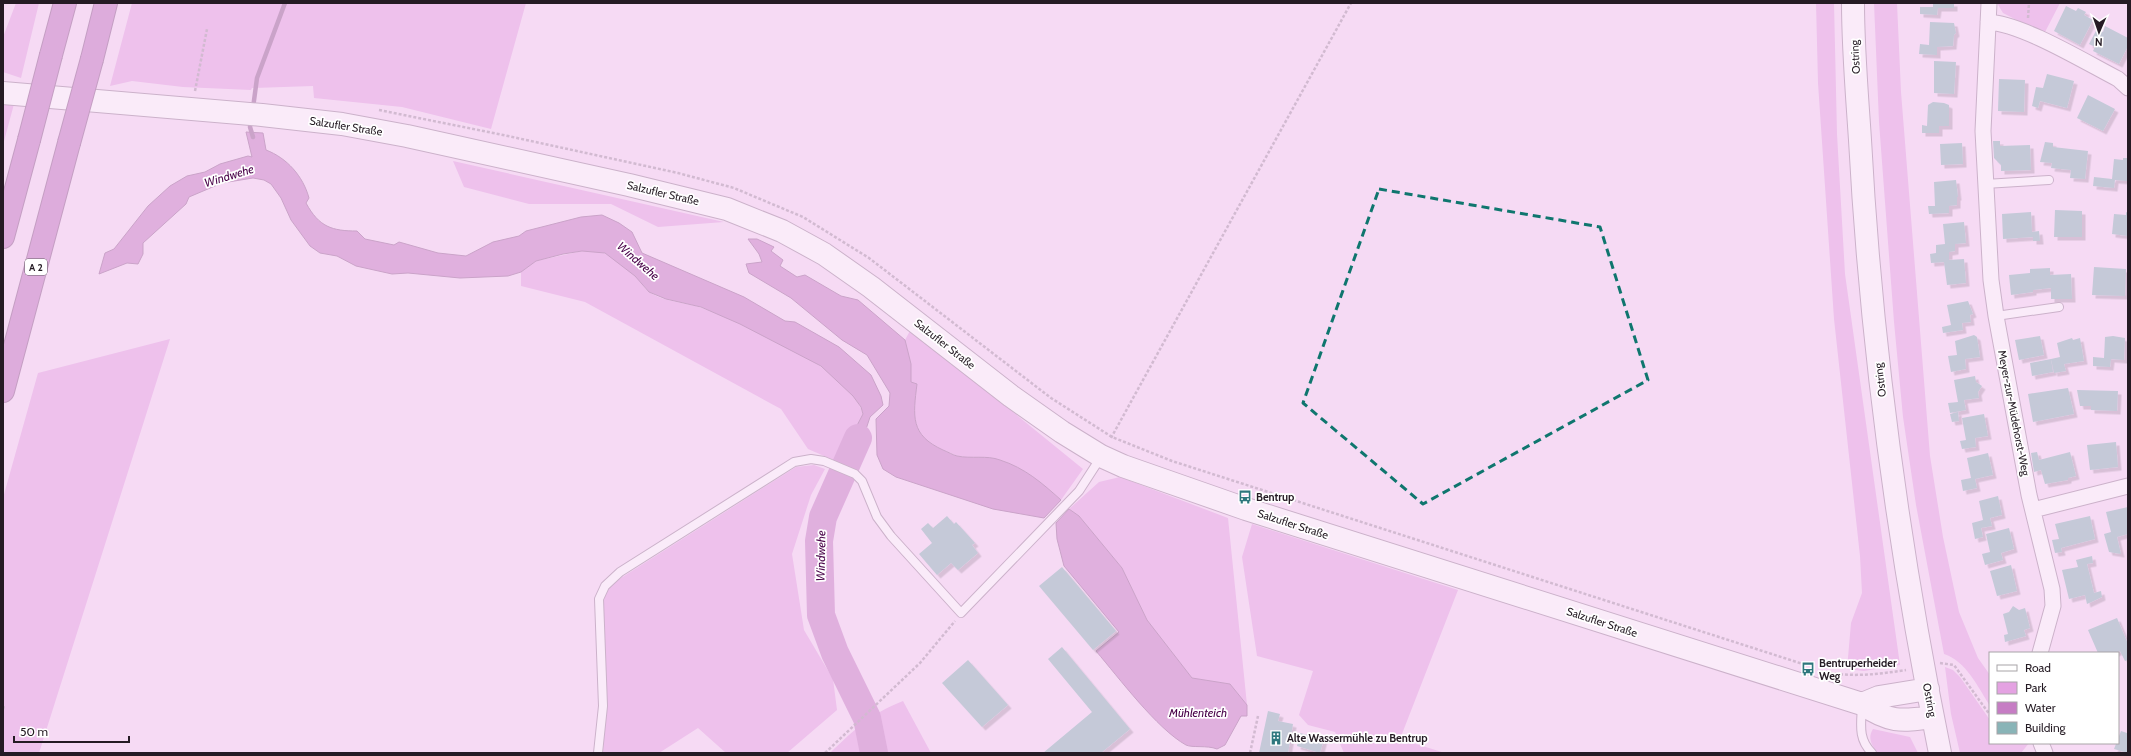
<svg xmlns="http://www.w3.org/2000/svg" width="2131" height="756" font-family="Cabin,sans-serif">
  <defs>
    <filter id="shadow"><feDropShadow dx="3.5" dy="3.5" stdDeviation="0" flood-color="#0004"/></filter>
  </defs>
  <rect width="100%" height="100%" fill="#f5daf4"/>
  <path fill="#e4a2e2" d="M16 3H39L21 78 3 72V37Z
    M132 3H526L491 129 402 107 314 98 313 86 252 88 251 90 183 87 132 81 110 86Z
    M1816 3H1834L1837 134 1845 274 1900 665 1864 671 1847 669 1851 623 1862 593 1860 556 1834 319 1818 83Z
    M1874 3H1897L1901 92 1930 456 1943 537 1959 612 1978 658 1990 675V706C1978 687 1966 661 1944 654L1916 505 1903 417 1894 322 1879 122Z
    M1997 3H2060L2044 34 2003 13Z
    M3 104H14L3 145Z
    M453 161 724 222 658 227 611 204H529L464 187Z
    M582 251C589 251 600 251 606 254 616 258 627 268 635 276 640 280 644 288 649 292 664 302 685 302 702 308 744 323 850 368 863 414L838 462 808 449 781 409 585 302 521 286V272L536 261Z
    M911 329 1083 469 1061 500C1042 483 1025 468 1000 460 987 456 971 459 958 456 952 454 946 451 941 449 910 435 913 413 917 384L911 382V364L905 340Z
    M170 339 39 753H3V498L38 373Z
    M814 465 825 469 811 495 792 554 804 630 833 679 837 710 787 753H726L698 728 659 753H603L606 694 603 605 606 591 613 583 796 467Z
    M1120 477 1228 518 1247 705 1230 684 1192 678 1147 620 1122 568 1079 516 1069 509 1099 482Z
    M1252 524 1458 590 1400 739 1445 753H1344L1335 732 1308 725 1299 715 1313 671 1257 656 1242 557Z
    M1945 667 1953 670 1960 677 1990 720V743H2029L2021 753H1960L1951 714Z
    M903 701 931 753H830C855 729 870 714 903 701Z
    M1873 729 1910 737 1918 753H1878C1872 746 1867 738 1873 729Z"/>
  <path fill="#c67dc4" stroke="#966094" d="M246 132 263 133 266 150C287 158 303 176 309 198L306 203C319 227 332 231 357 231L365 239 394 245 399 242 438 253 466 256 493 242 519 236 526 231 581 217 602 215 619 223 632 232 642 253 744 297 785 321 795 322 839 347 871 375 881 396 883 405 870 417 853 469 838 462 863 414 861 407 853 396 821 366 740 324 701 307 666 299 649 292 635 276 605 253 582 251 563 254 536 261 521 272 508 276 460 278 408 273 392 274 356 266 337 256 320 253 310 246 291 220 281 198 271 184 264 180 253 178 222 183 189 197 186 204 143 243V254L138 264 127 263 99 274 105 253 114 249 148 206 170 186 187 176 205 172 220 164 248 156 252 157Z
    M748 239H757L774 247 771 251 783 260 780 266 797 277 805 275 841 296 858 300 905 340 911 364V382L917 384C913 416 910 435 943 450 948 452 953 455 957 456 971 459 987 455 1000 460 1025 468 1042 483 1061 500L1044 518 993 509 896 477 883 469 877 455 876 419 889 406 890 393 867 355 842 340 791 298 749 273 746 264 762 262 759 254Z
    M1069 509 1079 516 1122 568 1147 620 1192 678 1230 684 1247 705V716H1241L1225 745 1217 749C1207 745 1192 748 1186 745 1157 729 1119 678 1096 651L1119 632 1064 566 1057 539 1056 523Z"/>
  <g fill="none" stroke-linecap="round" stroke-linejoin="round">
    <path stroke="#966094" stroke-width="4.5" d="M253 108 257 78 285 3
      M251 119 250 127 253 137"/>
    <path stroke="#c67dc4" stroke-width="28" d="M858 438 823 517 819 541 821 615 835 653 867 718 874 753"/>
  </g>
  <path fill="#89b4b7" filter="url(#shadow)" d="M1933 3H1954V8H1938L1937 15 1920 14V7H1933Z
    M2066 6 2076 11 2078 8 2086 12 2084 15 2093 20 2080 45 2054 31Z
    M1930 22 1954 23 1956 33 1954 35 1953 46 1937 47V55L1919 54 1920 44 1929 45Z
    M2105 26 2128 38V46L2119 64 2093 51 2095 47 2089 44 2097 29 2103 32Z
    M1934 61 1956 62 1954 94 1934 93Z
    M2047 74 2074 81 2067 108 2040 101 2038 108 2032 106 2036 87 2043 88Z
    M1999 79 2025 80 2024 112 1998 111Z
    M2088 95 2115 109 2103 131 2077 118Z
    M1933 102 1944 103 1949 105V126H1939V133H1922V125L1927 126 1928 105Z
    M1993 141H2000V146L2030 145 2031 170 2001 171V165L1994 158Z
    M2045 142 2053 143V147L2088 151 2085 179 2070 178 2071 170 2051 168 2052 163 2040 162Z
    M1962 143 1963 164 1941 165 1940 144Z
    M2123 158H2128V181L2115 180 2114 188 2093 186 2094 177 2112 179 2114 159 2123 160Z
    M1956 180 1958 197H1957V205L1949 206V213L1929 214 1928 206H1935L1934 182Z
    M2055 210 2082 211V237H2054Z
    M2031 212 2032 232 2039 231 2040 241H2033V237L2003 239 2002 214Z
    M2126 212 2128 213V236L2112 234 2114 214 2126 215Z
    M1964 222 1966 243 1955 244V251L1949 252V260L1964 259 1966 283 1947 285 1944 262 1931 263 1930 254 1936 253V245L1945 244 1943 224Z
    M2094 267 2126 269 2125 296 2092 295Z
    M2050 268V275L2071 274 2072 299H2051V288L2033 290V292L2011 295 2009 275 2030 273V269Z
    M1968 301 1973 314 1970 315 1971 322 1962 323 1963 330 1943 333 1942 327 1951 325 1947 305Z
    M1974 335 1977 337 1980 357 1965 359 1966 369 1951 372 1948 356 1957 355 1955 341Z
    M2040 336 2044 355 2019 360 2015 340Z
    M2113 336 2125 338 2124 360 2111 359 2110 367 2093 366V357L2104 358 2105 337Z
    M2072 338 2073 340 2080 338 2084 361 2064 364 2066 371 2054 373 2051 359 2060 357 2057 343Z
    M2051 359 2053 372 2032 376 2030 363Z
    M1975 376 1976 382 1982 386 1978 392 1979 398 1964 400 1966 410 1950 413 1948 403 1958 402 1954 380Z
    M2068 388 2074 414 2033 422 2028 394Z
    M2077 390 2118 391 2117 411 2091 410V406H2080Z
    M1958 412 1959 421 1952 422 1950 414Z
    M1984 414 1988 436 1975 438 1976 447 1962 449 1960 441 1966 440 1962 418Z
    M2116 442 2118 467 2090 470 2087 445Z
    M2037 452 2039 460 2070 452 2076 476 2068 478V480L2045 484 2041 470 2034 472 2031 453Z
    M1988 453 1993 475 1975 479 1977 488 1963 491 1961 480 1971 478 1967 458Z
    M1998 496 2002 515 1990 518 1992 526 1981 528 1983 537 1975 539 1972 523 1983 520 1979 501Z
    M2128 507V534L2117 537 2121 554 2109 552 2104 534 2111 532 2106 512Z
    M947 516 954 524 956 522 975 543 972 545 978 553 958 570 951 563 937 575 919 554 932 543 921 529 928 523 933 528Z
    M2090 516 2095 539 2061 548 2062 552 2055 553 2052 540 2059 539 2055 524Z
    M2009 528 2014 549 2001 553 2003 560 1985 565 1982 554 1990 552 1986 534Z
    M2092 556 2093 563 2087 564 2094 593 2101 591 2102 597 2087 604 2085 595 2069 599 2062 570 2078 567 2076 560Z
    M2011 565 2017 591 1997 596 1990 571Z
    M1062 567 1116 631 1093 650 1039 586Z
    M2013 606 2019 610 2025 608 2030 628 2024 630 2026 636 2005 642 2004 635 2008 634 2003 614 2009 612Z
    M2117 618 2128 644V660L2125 661 2120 651 2115 653H2098L2088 630Z
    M1062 647 1130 729 1101 753H1043L1092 712 1048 659Z
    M968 660 1008 705 982 727 942 683Z
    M1268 711 1280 714 1278 721 1293 724 1288 753H1259Z
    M2128 730V753L2114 749 2121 731 2127 733Z
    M1300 733 1324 739 1320 753 1297 746Z"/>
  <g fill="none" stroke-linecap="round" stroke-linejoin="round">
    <g stroke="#998098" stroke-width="10">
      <path id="service" d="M1985 184 2049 180
        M1996 316 2059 307
        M1862 706C1861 725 1858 739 1872 753
        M598 753 603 706 599 599 605 586 620 572 794 462 811 459 824 461 855 474 862 481 877 517 891 536 961 613 1079 491 1101 457"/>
    </g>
    <g stroke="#998098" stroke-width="17">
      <path id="minor" d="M1989 3 1983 131 1991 280 1996 316 2029 495 2052 589 2053 606 2040 653
        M1988 22C2023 24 2085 62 2118 79L2128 88
        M2033 510 2128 486
        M2041 743 2045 753"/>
    </g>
    <g stroke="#998098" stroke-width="24">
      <path id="secondary" d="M1853 3C1853 49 1857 94 1860 140 1871 346 1899 551 1940 753
        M3 93 262 115 342 124 407 136 629 185 727 209 782 231 824 254 871 287 1011 396 1062 432 1101 456 1123 466 1246 509 1862 704C1890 723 1901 721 1933 717
        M1862 704 1879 697 1928 689"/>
    </g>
    <g stroke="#895588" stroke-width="24">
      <path id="motorway" d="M51 55 65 3
        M92 59 106 3
        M3 237 29 140
        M3 391 69 143"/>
    </g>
    <path stroke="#a792a6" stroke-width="2.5" stroke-dasharray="3 2" stroke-linecap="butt" d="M2028 18 2029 3
      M195 91 207 29
      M379 110 508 136 678 173 734 188 803 217 869 258 1051 398 1112 437 1172 461 1806 665
      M1111 438 1351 3
      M1940 663 1954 665 1990 715
      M1830 673C1856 677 1880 674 1906 670
      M3 709 4 706
      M825 753 920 663 955 621
      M1250 753 1258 716"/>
    <use href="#service" stroke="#fff" stroke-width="8"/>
    <use href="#minor" stroke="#fff" stroke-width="15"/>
    <use href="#secondary" stroke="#fff" stroke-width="22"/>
    <use href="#motorway" stroke="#bf74be" stroke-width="22"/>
    <g stroke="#895588" stroke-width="24" stroke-linecap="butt">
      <path id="motorway-bridge" d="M29 140 51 55
        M69 143 92 59"/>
    </g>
    <use href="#motorway-bridge" stroke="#bf74be" stroke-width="22"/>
  </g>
  <path d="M0 0H2131V756H0ZM1379 189 1600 227 1648 380 1423 504 1303 403Z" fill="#f5daf4" fill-opacity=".55" fill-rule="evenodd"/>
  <path fill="none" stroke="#0f766e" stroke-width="3" stroke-dasharray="8 5" stroke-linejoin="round" d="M1379 189 1600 227 1648 380 1423 504 1303 403Z"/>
  <defs>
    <g id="bus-bare" transform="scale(1.08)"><path d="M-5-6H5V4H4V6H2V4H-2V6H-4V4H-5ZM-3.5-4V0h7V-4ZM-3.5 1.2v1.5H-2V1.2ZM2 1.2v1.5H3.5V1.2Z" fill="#2e777d" stroke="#fff" stroke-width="2.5" paint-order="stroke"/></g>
    <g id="building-bare" transform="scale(1.08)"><path d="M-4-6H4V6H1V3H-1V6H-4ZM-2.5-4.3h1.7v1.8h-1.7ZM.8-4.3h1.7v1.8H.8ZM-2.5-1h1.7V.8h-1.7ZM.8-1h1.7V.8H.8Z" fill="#2e777d" stroke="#fff" stroke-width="2.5" paint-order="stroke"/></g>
  </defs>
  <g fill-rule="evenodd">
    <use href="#bus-bare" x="1245" y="497"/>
    <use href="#bus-bare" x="1808" y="669"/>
    <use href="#building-bare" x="1276" y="738"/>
  </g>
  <g text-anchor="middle" stroke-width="3.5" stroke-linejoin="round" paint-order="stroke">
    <rect fill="#fff" stroke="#665f66" stroke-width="1" x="25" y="259" width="22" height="16" rx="3"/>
    <g font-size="10" font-weight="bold" fill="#251b24">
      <text x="36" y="271">A 2</text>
    </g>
    <g font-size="11" fill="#251b24" stroke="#fff">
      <text transform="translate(1855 57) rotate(-93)" y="4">Ostring</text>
      <text transform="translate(346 126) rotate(9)" y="4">Salzufler Straße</text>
      <text transform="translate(663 193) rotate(13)" y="4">Salzufler Straße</text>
      <text transform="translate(945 344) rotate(38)" y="4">Salzufler Straße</text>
      <text transform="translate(1880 380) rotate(-97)" y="4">Ostring</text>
      <text transform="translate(2014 413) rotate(79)" y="4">Meyer-zur-Müdehorst-Weg</text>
      <text transform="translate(1293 524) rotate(18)" y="4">Salzufler Straße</text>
      <text transform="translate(1602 622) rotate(18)" y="4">Salzufler Straße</text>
      <text transform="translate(1930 700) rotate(79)" y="4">Ostring</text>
    </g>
    <g font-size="11" font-weight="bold" fill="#251b24" stroke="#fff" text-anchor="start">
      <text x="1256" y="501">Bentrup</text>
      <text x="1819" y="667">Bentruperheider<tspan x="1819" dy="13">Weg</tspan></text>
      <text x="1287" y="742">Alte Wassermühle zu Bentrup</text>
    </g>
    <g font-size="12" font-style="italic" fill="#490349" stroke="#fff">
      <text transform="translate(229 176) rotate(-17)" y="4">Windwehe</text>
      <text transform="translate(638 261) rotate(41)" y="4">Windwehe</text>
      <text transform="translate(821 556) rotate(-89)" y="4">Windwehe</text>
      <text x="1198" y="717">Mühlenteich</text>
    </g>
  </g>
  <rect width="2131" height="756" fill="none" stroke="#251b24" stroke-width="8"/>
  <rect x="1989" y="652" width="130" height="92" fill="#ffffff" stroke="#a8a4a7"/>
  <rect x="1997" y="665" width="20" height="6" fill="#ffffff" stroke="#a8a4a7"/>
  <text x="2025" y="672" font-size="12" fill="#251b24">Road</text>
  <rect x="1997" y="682" width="20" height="12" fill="#e4a2e2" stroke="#a8a4a7"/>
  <text x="2025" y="692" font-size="12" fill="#251b24">Park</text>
  <rect x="1997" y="702" width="20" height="12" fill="#c67dc4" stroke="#a8a4a7"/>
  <text x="2025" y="712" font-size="12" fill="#251b24">Water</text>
  <rect x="1997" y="722" width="20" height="12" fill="#89b4b7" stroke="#a8a4a7"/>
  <text x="2025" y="732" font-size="12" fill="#251b24">Building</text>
  <g transform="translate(2099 32) rotate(182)" stroke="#ffffff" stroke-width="3" paint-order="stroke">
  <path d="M0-3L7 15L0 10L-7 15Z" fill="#251b24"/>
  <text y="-6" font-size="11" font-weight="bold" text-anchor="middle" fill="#251b24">N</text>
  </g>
  <path d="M14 736v6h115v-6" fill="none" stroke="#251b24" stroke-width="2"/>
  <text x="20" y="736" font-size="12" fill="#251b24" stroke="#ffffff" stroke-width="3" paint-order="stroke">50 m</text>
</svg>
